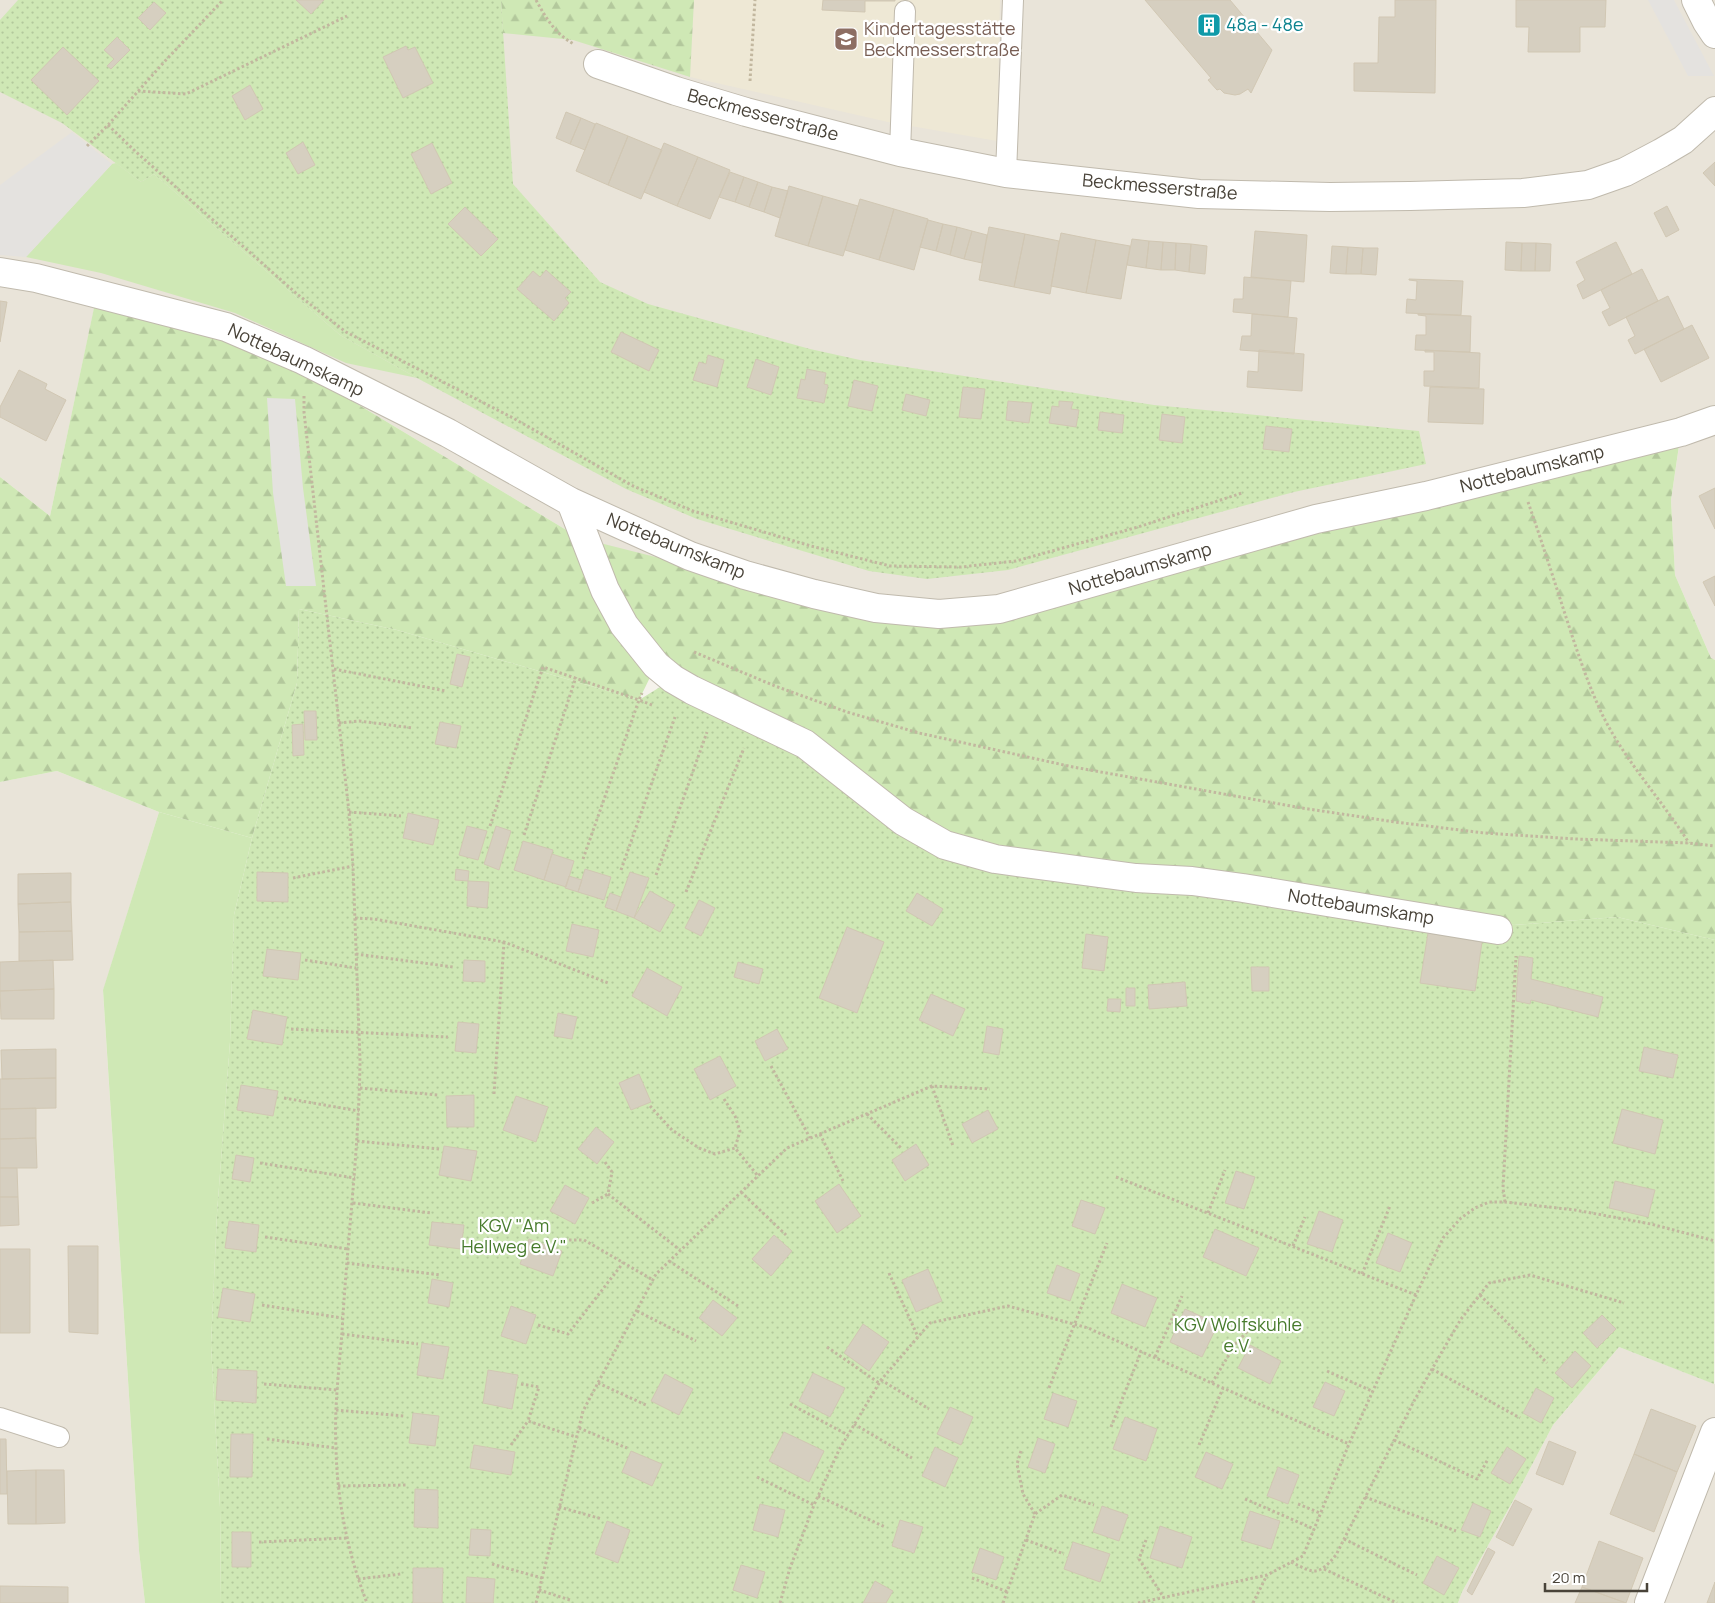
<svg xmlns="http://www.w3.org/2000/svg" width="1715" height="1603" font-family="Manrope,sans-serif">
  <defs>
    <pattern id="forest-firs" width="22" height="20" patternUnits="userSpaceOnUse" patternTransform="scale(1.25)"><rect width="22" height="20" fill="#cfe8b5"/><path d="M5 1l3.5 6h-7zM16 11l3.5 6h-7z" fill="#b3c89c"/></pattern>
    <pattern id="park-dots" width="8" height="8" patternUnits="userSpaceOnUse" patternTransform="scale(1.25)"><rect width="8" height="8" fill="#cfe8b5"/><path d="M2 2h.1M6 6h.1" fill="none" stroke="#b3c89c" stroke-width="1.8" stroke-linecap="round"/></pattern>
  </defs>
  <rect width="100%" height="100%" fill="#f5f2eb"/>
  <path fill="#e9e4d9" d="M0 0H1715V660L1711 658 1675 575 1671 500 1681 433 1179 577 839 631 568 531 329 387 95 304 50 516 0 477Z
    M57 771 159 812 103 991 139 1551 145 1603H0V782Z
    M1619 1347 1715 1384V1603H1458L1462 1592 1514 1499 1553 1425Z"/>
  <path fill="#eee8d5" d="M694 0H1000L997 141 888 122 690 77Z"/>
  <path fill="#cfe8b5" d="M116 163 141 182 154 174 340 335 417 378 346 363 235 313 101 273 26 257 112 164Z
    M159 812 252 838 234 915 230 1042 217 1213 211 1345 220 1507 221 1603H145L139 1551 103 990Z"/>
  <path fill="url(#forest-firs)" d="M501 0H694L690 77 573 40 503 33Z
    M95 303 221 337 329 387 568 531 656 665 639 700 397 630 299 609 297 683 252 838 159 812 57 771 0 782V477L50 516Z
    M1681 432 1671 500 1675 575 1711 658 1715 660V940L1617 917 1514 925 1246 887 946 842 664 669 631 629 596 542 723 574 940 620Z"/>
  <path fill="url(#park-dots)" d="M18 0H501L513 184 600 282 648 304 810 349 860 360 1154 405 1419 431 1426 464 1294 492 1008 570 927 579 869 571 697 519 626 489 417 378 340 335 154 174 141 182 62 123 0 92V20Z
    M299 609 397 630 639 700 673 679 945 845 1514 925 1617 917 1715 940 1714 1384 1619 1347 1553 1425 1514 1499 1462 1592 1458 1603H221L220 1507 211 1345 217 1213 230 1042 234 915 252 838 297 683Z"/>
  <path fill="#e4e2df" d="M1648 0H1674L1714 76H1688Z
    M72 132 112 164 26 257 0 255V185Z
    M267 398 295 399 303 488 316 586H286L273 493Z"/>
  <path fill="#d6cfc0" stroke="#d1c7b3" d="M296 0H324L311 14Z
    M823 0H895V1H865V12L822 10Z
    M1145 0H1230L1272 50 1251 93 1248 89 1240 94 1235 95 1224 93 1220 89 1217 90 1208 80 1211 78Z
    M1395 0H1436L1435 93 1354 91V63H1378L1379 17H1395Z
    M1516 0H1606L1605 27H1580V52H1528L1529 27H1516Z
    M154 2 166 13 150 30 138 18Z
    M117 37 130 50 111 69 107 66 114 59 104 50Z
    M406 46 408 50 415 47 433 83 403 98 383 57Z
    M63 47 99 81 67 115 31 80Z
    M250 85 263 109 245 120 232 96Z
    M566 112 581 118 570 144 556 138Z
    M581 118 595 124 585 150 570 144Z
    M596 123 628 136 608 185 576 171Z
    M628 136 662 150 641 199 608 185Z
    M303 142 315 165 298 174 286 153Z
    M432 143 452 183 431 194 411 154Z
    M664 143 698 157 677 206 644 192Z
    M698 157 730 170 710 219 677 206Z
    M1715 162V186L1703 173Z
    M730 172 744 177 735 202 719 197Z
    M744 177 758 182 749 207 735 202Z
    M758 182 772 187 764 212 749 207Z
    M789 186 823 196 808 246 775 236Z
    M772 187 788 191 780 218 764 212Z
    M823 196 858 206 843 256 808 246Z
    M860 199 894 209 879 260 845 250Z
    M1667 206 1679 230 1666 237 1654 213Z
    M465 207 498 239 481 256 448 224Z
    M894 209 928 219 914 270 879 260Z
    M928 220 943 224 936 251 920 247Z
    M943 224 957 227 950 255 936 251Z
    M957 227 972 231 964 259 950 255Z
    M989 227 1025 234 1014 287 979 280Z
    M972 231 987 235 982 263 964 259Z
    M1255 231 1307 235 1304 282 1251 277Z
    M1061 233 1096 240 1086 293 1051 286Z
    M1025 234 1059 241 1050 294 1014 287Z
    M1132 239 1149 241 1146 268 1127 265Z
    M1096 240 1130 246 1121 299 1086 293Z
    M1149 241 1163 242 1161 270 1146 268Z
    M1163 242 1176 243 1175 270H1161Z
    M1506 242 1522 243 1521 271 1505 270Z
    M1616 242 1632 274 1583 299 1577 285 1585 280 1576 262Z
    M1176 243 1191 244 1189 272 1175 270Z
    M1522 243H1536L1535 271H1521Z
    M1536 243 1551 244 1550 271H1535Z
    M1191 244 1207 246 1205 274 1189 272Z
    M1332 246 1348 247 1346 274 1330 273Z
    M1348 247 1363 248 1361 274H1346Z
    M1363 248H1378L1376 275 1361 274Z
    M1642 269 1658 301 1609 326 1602 312 1610 308 1601 290Z
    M546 270 571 292 565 298 569 303 554 321 517 289 533 271 540 277Z
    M1244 277 1291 281 1288 317 1233 312 1234 299H1243Z
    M1409 279 1463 281 1461 315 1406 313 1407 299 1416 300 1417 281 1409 280Z
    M1668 296 1684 329 1635 354 1628 340 1635 336 1626 317Z
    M0 301 7 302 0 342Z
    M1252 314 1297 318 1294 354 1240 350 1242 336H1251Z
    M1418 314 1471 316 1470 352 1415 350 1416 335H1426V316L1418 315Z
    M1692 325 1709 358 1661 382 1644 349Z
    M621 332 659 350 649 371 611 352Z
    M1259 350 1304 354 1302 391 1247 387 1248 371 1258 372Z
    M1425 350 1480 353 1479 388 1424 386V371H1434V352H1425Z
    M708 355 724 360 717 387 693 380 699 362 706 364Z
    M756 359 779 367 771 395 747 387Z
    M807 369 826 373 824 384 828 385 824 403 797 398 801 379 805 380Z
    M19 370 47 384 45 389 66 400 46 441 0 417V407Z
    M854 380 878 386 872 411 848 406Z
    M963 387 985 389 981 419 959 417Z
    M1430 387 1484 389 1483 424 1428 422Z
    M906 394 930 400 926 416 902 410Z
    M1008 401 1032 403 1029 423 1006 420Z
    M1059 401 1073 402 1071 409 1079 410 1076 427 1049 423 1052 406 1059 407Z
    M1100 412 1124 415 1122 433 1098 430Z
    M1162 414 1185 417 1182 443 1159 440Z
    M1266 426 1292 429 1289 452 1263 449Z
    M1715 488V529L1699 496Z
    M1715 576V606L1703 582Z
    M457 654 470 657 462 687 450 684Z
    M304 711H316L317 740H305Z
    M440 722 461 726 456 748 435 744Z
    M303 724 304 755 293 756 292 725Z
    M408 813 439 820 433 845 403 838Z
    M467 826 487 831 478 860 459 855Z
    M496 826 511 831 499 870 484 864Z
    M523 841 553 850 544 880 514 870Z
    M552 854 574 861 566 887 544 880Z
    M456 869 469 871 468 881 455 880Z
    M585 869 611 877 604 900 578 892Z
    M257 872 288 873V902L257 901Z
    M630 872 649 878 634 918 616 911Z
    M71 873V902L18 904V874Z
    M569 876 582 880 578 892 565 888Z
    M468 881 489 882 487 908 467 906Z
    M650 891 675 905 660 932 634 918Z
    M610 893 621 897 616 911 605 907Z
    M917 893 943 909 932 926 906 911Z
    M699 900 715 908 701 936 685 928Z
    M71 902 72 931 19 932 18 904Z
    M572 924 599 930 593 957 566 951Z
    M847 927 884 942 857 1013 819 998Z
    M72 931 73 960 19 961V932Z
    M1428 933 1482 942 1475 991 1420 983Z
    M1086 934 1108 937 1104 971 1082 968Z
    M267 949 301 953 298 980 263 976Z
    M1519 956 1533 958 1531 979 1603 997 1598 1017 1531 1000 1530 1004 1516 1001Z
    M53 960 54 989 0 991V962Z
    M464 960 485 961V982L463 981Z
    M738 962 763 969 759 984 734 977Z
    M1251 967H1269V991H1252Z
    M647 968 682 987 667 1016 632 996Z
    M1185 982 1187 1006 1149 1009 1148 985Z
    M1126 988H1135V1006H1126Z
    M54 989V1019H1L0 991Z
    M931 994 965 1009 953 1036 919 1020Z
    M1108 999H1121L1120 1012 1107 1011Z
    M253 1010 287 1017 282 1045 247 1039Z
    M558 1013 577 1017 572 1039 554 1036Z
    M458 1022 479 1024 476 1053 455 1051Z
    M987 1026 1003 1029 999 1055 983 1052Z
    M777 1029 788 1049 765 1061 755 1041Z
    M1644 1047 1678 1055 1673 1078 1639 1071Z
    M56 1049V1078L2 1079 1 1050Z
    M720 1056 736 1086 710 1100 694 1069Z
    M639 1074 651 1102 631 1110 619 1083Z
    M56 1078V1108L0 1109V1079Z
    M241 1085 278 1091 273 1116 237 1110Z
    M474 1095V1127H447L446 1096Z
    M516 1096 548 1107 536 1142 503 1130Z
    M36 1108V1138L0 1139V1109Z
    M1622 1109 1663 1120 1655 1154 1613 1143Z
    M988 1110 998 1129 972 1143 962 1124Z
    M596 1127 614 1142 597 1164 578 1149Z
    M36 1138 37 1168H0V1139Z
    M916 1144 929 1165 905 1181 892 1160Z
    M444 1146 477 1151 471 1181 439 1175Z
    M236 1155 254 1158 250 1182 232 1179Z
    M0 1168H17L18 1197H0Z
    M1236 1171 1255 1177 1244 1209 1225 1203Z
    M1615 1181 1655 1190 1648 1217 1609 1208Z
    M839 1184 861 1216 837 1233 815 1201Z
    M565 1185 589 1198 575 1224 550 1211Z
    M0 1197H18L19 1225 0 1226Z
    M1081 1200 1105 1208 1095 1234 1072 1226Z
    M1319 1211 1343 1220 1332 1252 1307 1244Z
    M229 1221 259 1225 256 1252 225 1248Z
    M432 1222 464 1225 461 1249 429 1245Z
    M1215 1229 1259 1248 1246 1276 1203 1257Z
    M1388 1233 1412 1243 1400 1272 1376 1263Z
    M774 1235 792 1251 771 1276 752 1259Z
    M529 1239 562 1251 553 1276 520 1264Z
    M68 1246H98V1334L69 1332Z
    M0 1249H30V1333H0Z
    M1057 1265 1080 1274 1070 1301 1047 1293Z
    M928 1269 942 1301 916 1312 902 1280Z
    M432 1279 453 1283 449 1307 428 1303Z
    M1122 1284 1157 1298 1145 1327 1111 1313Z
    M223 1288 255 1294 250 1322 218 1317Z
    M713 1300 737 1318 722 1336 699 1318Z
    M511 1306 536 1315 526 1344 501 1336Z
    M1185 1309 1218 1324 1202 1357 1170 1342Z
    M1602 1315 1616 1329 1597 1348 1583 1333Z
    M863 1324 889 1342 869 1371 844 1353Z
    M422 1343 449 1347 443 1379 417 1375Z
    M1250 1345 1281 1361 1270 1384 1238 1368Z
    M1575 1351 1591 1366 1572 1388 1555 1373Z
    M218 1369 257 1371 256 1403 216 1400Z
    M488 1370 518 1375 512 1409 483 1403Z
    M813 1373 845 1388 830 1417 799 1401Z
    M665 1374 693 1389 679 1415 651 1401Z
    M1325 1382 1345 1391 1334 1416 1313 1407Z
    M1536 1388 1554 1398 1541 1423 1523 1413Z
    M1053 1393 1077 1401 1068 1427 1044 1419Z
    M950 1407 973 1417 961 1445 937 1434Z
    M1651 1409 1696 1426 1677 1472 1634 1454Z
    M413 1413 439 1416 435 1446 409 1443Z
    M1125 1417 1157 1429 1146 1461 1113 1449Z
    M784 1432 824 1451 809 1482 769 1461Z
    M231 1434H253L252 1477H230Z
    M1038 1438 1055 1444 1045 1473 1028 1467Z
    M0 1439H6L7 1494H0Z
    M1549 1441 1576 1452 1563 1485 1536 1474Z
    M474 1445 515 1452 511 1475 470 1468Z
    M935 1447 958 1458 945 1487 922 1476Z
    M1507 1447 1526 1459 1510 1484 1491 1473Z
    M631 1451 662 1464 652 1486 622 1472Z
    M1206 1452 1233 1464 1222 1489 1195 1477Z
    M1634 1454 1677 1472 1654 1532 1610 1514Z
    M1278 1467 1299 1475 1288 1504 1267 1496Z
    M36 1470V1524H8L7 1471Z
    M36 1470H64L65 1523 36 1524Z
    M415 1489 438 1490V1528L414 1527Z
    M1515 1500 1532 1509 1513 1546 1496 1537Z
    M1473 1503 1491 1511 1480 1537 1461 1530Z
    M760 1504 785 1510 778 1537 753 1530Z
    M1102 1506 1128 1515 1119 1541 1093 1532Z
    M1250 1511 1280 1521 1271 1549 1241 1540Z
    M900 1520 923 1527 914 1553 892 1546Z
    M607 1521 630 1530 618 1563 595 1554Z
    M1160 1526 1192 1537 1182 1568 1150 1558Z
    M471 1529 491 1530 490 1556 469 1555Z
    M232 1532H251V1567H232Z
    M1599 1541 1643 1558 1626 1603 1582 1587Z
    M1073 1542 1110 1554 1100 1582 1064 1569Z
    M980 1548 1004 1557 996 1580 972 1572Z
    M1488 1548 1495 1552 1472 1595 1467 1591Z
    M1437 1556 1459 1568 1444 1595 1423 1583Z
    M741 1565 765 1572 757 1598 733 1590Z
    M413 1568H443L442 1603H413Z
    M467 1577 495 1579 493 1603H466Z
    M875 1581 893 1591 886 1603H863Z
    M1715 1582V1603H1707Z
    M0 1586 68 1587V1603H0Z
    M1582 1587 1626 1603H1575Z"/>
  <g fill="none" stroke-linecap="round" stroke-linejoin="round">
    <g stroke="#c0baad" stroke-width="22">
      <path id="lane" d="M900 152 905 11
        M1006 173 1013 0
        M0 1418 59 1437"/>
    </g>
    <g stroke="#c0baad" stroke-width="30">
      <path id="street" d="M1696 0 1707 22 1715 34
        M598 64 676 91 746 112 900 152 1006 173 1199 194 1330 197 1410 196 1523 193 1588 185 1625 172 1661 153 1683 140 1715 111
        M0 272 36 278 226 327 303 360 448 433 571 502 690 556 745 575 814 594 876 608 939 614 999 609 1316 519 1426 496 1681 432 1715 420
        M571 502 605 590 624 625 656 665 673 679 692 690 805 744 903 821 945 845 995 859 1136 878 1192 881 1243 888 1498 930
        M1649 1603 1715 1432"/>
    </g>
    <path stroke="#c2b79f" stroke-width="3" stroke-dasharray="2.5 2.5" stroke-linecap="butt" d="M536 0C546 18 555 34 574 44
      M750 81 755 0
      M138 91 186 94 347 16
      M108 125 136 152 297 294 346 332 513 418 633 486 693 511 811 546 890 566 961 567 1016 561 1138 527 1242 493
      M87 146 108 125 165 61 223 0
      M304 396V412L349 812 353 866 360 1060C359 1151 347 1241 342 1332 339 1370 334 1409 336 1448 337 1501 348 1554 367 1603
      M1528 502C1541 539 1553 577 1565 614 1576 648 1587 682 1602 714 1625 761 1661 799 1689 843
      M694 652 775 686 847 712 919 733 1073 767 1302 808 1395 822 1484 833 1576 839 1689 843 1715 846
      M334 669 446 691
      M339 723 359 721 413 728
      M349 812 401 816
      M490 826 543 667 639 700 642 693
      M524 835 576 677
      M583 859 639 700 652 705
      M621 870 675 717
      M656 875 707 732
      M293 878 353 866
      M686 892 744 748
      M355 918 374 919 504 942 608 983
      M356 954 453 967
      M305 960 356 968
      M291 1029 448 1037
      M771 1066 810 1138
      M932 1086 953 1146
      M360 1088 438 1095
      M494 1094 504 942
      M284 1098 359 1111
      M724 1099 735 1116 740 1131 735 1148
      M650 1106 672 1130 699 1148 715 1154 735 1148 758 1176
      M867 1114 902 1149
      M820 1134 843 1181
      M357 1141 439 1149
      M605 1162 612 1172 608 1194
      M260 1163 355 1178
      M1116 1177 1416 1295
      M741 1192 786 1235
      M608 1194 680 1250
      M1505 1202 1503 1188 1516 956
      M353 1203 431 1213
      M592 1203 608 1194
      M1208 1213 1225 1170
      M265 1237 348 1249
      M559 1240H584L653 1280
      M1293 1246 1305 1217
      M669 1261 738 1306
      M347 1263 440 1275
      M889 1273 918 1337
      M1362 1274 1390 1206
      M1480 1295 1547 1363
      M262 1305 342 1318
      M637 1311 696 1341
      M538 1325 568 1334 623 1263
      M342 1334 418 1344
      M827 1347 879 1383
      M1155 1357 1182 1296
      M1432 1369 1520 1418
      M1327 1371 1372 1391
      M881 1380 929 1409
      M598 1383 646 1405
      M1212 1383 1236 1343 1256 1323
      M264 1384 337 1390
      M521 1384 539 1387 528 1421
      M1049 1388 1107 1243
      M790 1404 848 1435
      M336 1410 404 1416
      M854 1424 912 1458
      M1111 1427 1141 1352
      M579 1428 627 1448
      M267 1439 336 1448
      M1394 1440 1477 1479 1488 1459
      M511 1445 528 1421 576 1437
      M1199 1445 1223 1388
      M1021 1451 1017 1464 1023 1494 1035 1514
      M757 1477 814 1505
      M338 1486 408 1485
      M818 1496 885 1527
      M1365 1497 1456 1531
      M1245 1499 1314 1529
      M1298 1504 1320 1513
      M559 1507 602 1519
      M1344 1539 1417 1575
      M1026 1540 1064 1554
      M1146 1540 1139 1559 1164 1598
      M259 1542 347 1538
      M1291 1562C1315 1574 1318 1576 1336 1555L1414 1401 1432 1369 1461 1319 1489 1283 1530 1275 1624 1303
      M492 1564 542 1578
      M1324 1569 1397 1603
      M972 1578 1008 1592
      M358 1579 401 1574
      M539 1590 570 1600
      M536 1603 583 1411 656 1274 787 1148 932 1086 990 1089
      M780 1603 790 1568 814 1505 839 1450 881 1380 930 1323 1008 1306 1088 1328 1349 1444
      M1003 1603 1035 1514 1062 1495 1094 1505
      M1138 1603 1267 1575 1303 1556 1349 1444 1416 1295 1443 1238 1461 1218 1475 1208 1489 1202H1505L1575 1210 1651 1224 1715 1241
      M1253 1603 1267 1575"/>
    <use href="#lane" stroke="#fff" stroke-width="20"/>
    <use href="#street" stroke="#fff" stroke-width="28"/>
  </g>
  <defs>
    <g id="building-square" transform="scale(1.25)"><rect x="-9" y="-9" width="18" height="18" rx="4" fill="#0f9aa8" stroke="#fff"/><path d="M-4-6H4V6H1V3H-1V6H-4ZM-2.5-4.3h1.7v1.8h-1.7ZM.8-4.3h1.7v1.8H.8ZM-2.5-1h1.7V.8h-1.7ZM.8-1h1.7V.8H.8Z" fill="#fff"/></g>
    <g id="school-square" transform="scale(1.25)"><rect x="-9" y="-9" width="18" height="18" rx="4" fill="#8d6e63" stroke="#fff"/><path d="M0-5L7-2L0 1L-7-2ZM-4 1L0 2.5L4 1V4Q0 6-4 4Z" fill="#fff"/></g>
  </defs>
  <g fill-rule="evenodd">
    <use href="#building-square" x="1209" y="25"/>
    <use href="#school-square" x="846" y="39"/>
  </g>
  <g text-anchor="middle" stroke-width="4.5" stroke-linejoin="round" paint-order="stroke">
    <g font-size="18" fill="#0d838f" stroke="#fff" text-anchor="start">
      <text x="1226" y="31">48a - 48e</text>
    </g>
    <g font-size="18" fill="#785e54" stroke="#fff" text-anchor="start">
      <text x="864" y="35">Kindertagesstätte<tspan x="864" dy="21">Beckmesserstraße</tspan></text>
    </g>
    <g font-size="18" fill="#494339" stroke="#fff">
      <text transform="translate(763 115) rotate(15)" y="6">Beckmesserstraße</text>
      <text transform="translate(1160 187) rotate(5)" y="6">Beckmesserstraße</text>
      <text transform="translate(296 360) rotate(25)" y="6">Nottebaumskamp</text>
      <text transform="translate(1532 469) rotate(-14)" y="6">Nottebaumskamp</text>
      <text transform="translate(676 546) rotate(22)" y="6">Nottebaumskamp</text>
      <text transform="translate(1140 569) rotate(-16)" y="6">Nottebaumskamp</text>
      <text transform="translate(1361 907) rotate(9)" y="6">Nottebaumskamp</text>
    </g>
    <g font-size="18" fill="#477b2c" stroke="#fff">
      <text x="514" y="1232">KGV "Am<tspan x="514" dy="21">Hellweg e.V."</tspan></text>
      <text x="1238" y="1331">KGV Wolfskuhle<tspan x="1238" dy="21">e.V.</tspan></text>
    </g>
  </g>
  <path d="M1545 1583v8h102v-8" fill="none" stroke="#494339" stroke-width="2.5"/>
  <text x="1552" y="1583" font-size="15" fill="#494339" stroke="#ffffff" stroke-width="4" paint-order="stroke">20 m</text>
</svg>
